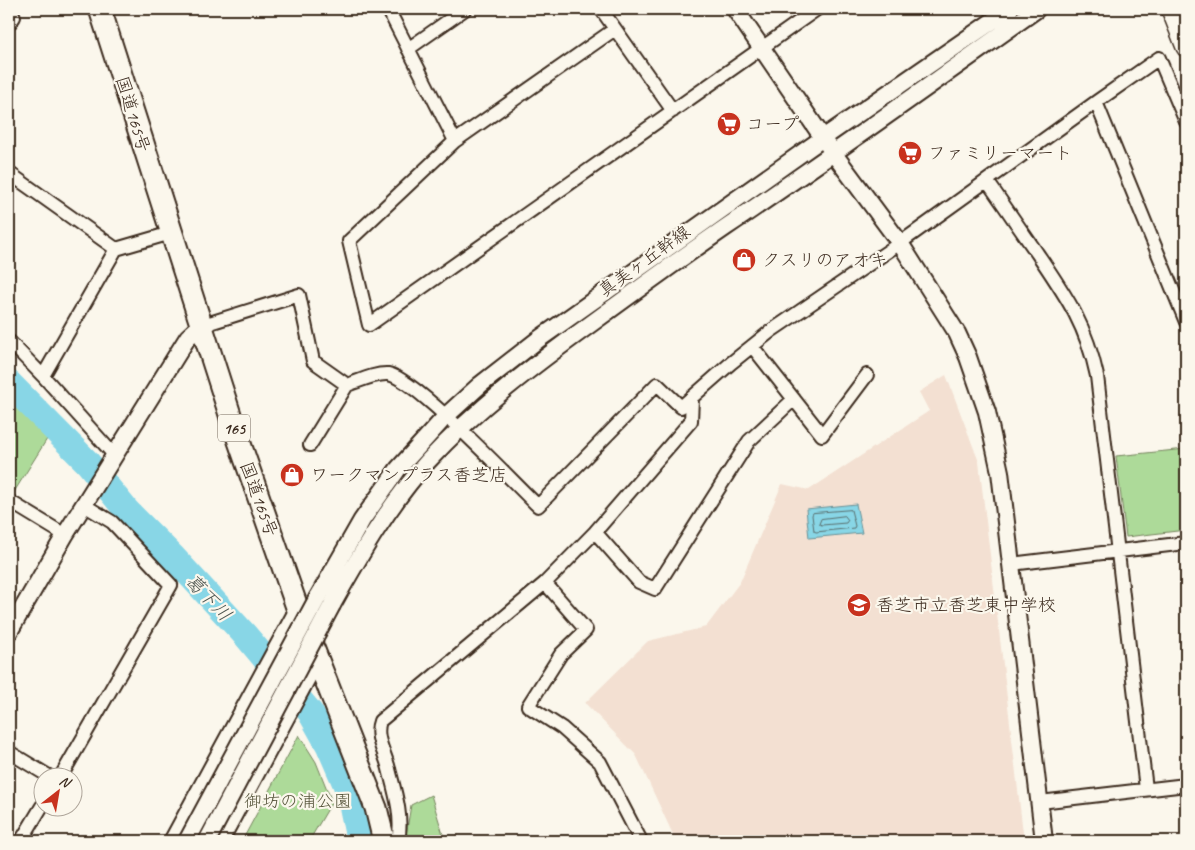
<svg xmlns="http://www.w3.org/2000/svg" width="1195" height="850" font-family="Caveat,'Klee One',sans-serif">
  <rect width="100%" height="100%" fill="#fbf7ec"/>
  <filter id="ink" filterUnits="userSpaceOnUse"><feTurbulence type="fractalNoise" baseFrequency=".02" numOctaves="2"/><feDisplacementMap in="SourceGraphic" scale="10" xChannelSelector="R" yChannelSelector="G"/><feConvolveMatrix kernelMatrix="1 2 1 2 8 2 1 2 1" color-interpolation-filters="sRGB"/></filter>
  <g filter="url(#ink)">
    <path fill="#f3e0d2" d="M946 375 979 462 1024 841H676L636 755 585 703 648 641 706 627 740 582 782 484 809 490 929 411 919 392Z"/>
    <path fill="#adda99" stroke="#74825c" d="M9 395 47 439 14 492 9 489Z
      M1186 449V530L1126 537 1116 456Z
      M299 735 316 762 332 802 309 841H242Z
      M431 795 445 841H405L411 805Z"/>
    <path fill="#88d6e6" stroke="#699196" d="M856 504 862 533 809 538 806 509Z"/>
    <g fill="none" stroke-linecap="round" stroke-linejoin="round">
      <path stroke="#5a6f6e" stroke-width="1" d="M851 510 855 526 854 528 816 532 814 531 812 515 813 513Z
        M845 516 848 520 846 523 822 525 819 524 821 519Z"/>
      <path stroke="#88d6e6" stroke-width="26" d="M9 383 88 463 127 511 174 558 246 636 310 712 329 746 349 792 359 841"/>
      <g stroke="#3b2a1e" stroke-width="16">
        <path id="minor" d="M388 9 455 141
          M601 9 673 111
          M9 24 14 17 11 9
          M615 29 455 141 349 241 369 325 817 9
          M408 49 465 9
          M1096 102 1186 322
          M9 173 116 249
          M987 181C1004 205 1020 229 1037 253 1066 296 1086 324 1097 376L1146 789
          M200 326 299 295 313 361 347 385C359 381 376 373 388 374 415 378 513 482 538 506L657 384 681 407 731 363 771 331 900 243 1096 102 1159 58 1186 122
          M9 341 43 376
          M752 346 822 435 867 375
          M310 445 347 385
          M115 456 43 376 116 249 171 233
          M9 501 65 535
          M595 532 639 582 655 589 749 441 794 399
          M1011 564 1186 543
          M545 583 586 630 561 654 528 706 562 728 600 762 641 841
          M9 752 52 778
          M60 778 171 585 112 522 84 505
          M1040 802 1186 785
          M21 841 42 806
          M170 841 297 607
          M222 841 318 662
          M398 841C403 817 395 792 389 769 385 752 374 737 380 721L545 583 595 532 691 421 692 399"/>
      </g>
      <g stroke="#3b2a1e" stroke-width="20">
        <path id="tertiary" d="M735 9 834 154 900 243 957 333 968 357 987 412 1000 472 1044 841
          M318 597 362 520 398 469 446 416 480 385 539 339 823 138 1010 9
          M332 605C360 555 389 504 428 461 477 408 534 365 592 323 637 290 681 258 726 227 831 156 934 82 1037 9
          M9 632 65 535 188 337 200 326"/>
      </g>
      <g stroke="#3b2a1e" stroke-width="22">
        <path id="secondary" d="M1171 9 1186 47"/>
      </g>
      <g stroke="#3b2a1e" stroke-width="25">
        <path id="trunk" d="M100 9 233 424 297 607 376 808 384 841"/>
      </g>
      <use href="#minor" stroke="#fbf7ec" stroke-width="12"/>
      <use href="#tertiary" stroke="#fbf7ec" stroke-width="16"/>
      <use href="#secondary" stroke="#fbf7ec" stroke-width="19"/>
      <use href="#trunk" stroke="#fbf7ec" stroke-width="21"/>
      <g stroke="#3b2a1e" stroke-width="20" stroke-linecap="butt">
        <path id="tertiary-bridge" d="M187 841 318 597
          M207 841 332 605"/>
      </g>
      <use href="#tertiary-bridge" stroke="#fbf7ec" stroke-width="16"/>
    </g>
  </g>
  <defs>
    <g id="supermarket-disc" transform="scale(1.25)"><circle r="9.5" fill="#c8321e" stroke="#fbf7ec"/><path d="M-6-5.5h2.5l.6 2H6L4.5 2H-2.5L-4.4-4H-6ZM-1.5 3.2a1.3 1.3 0 1 0 .1 0ZM3 3.2a1.3 1.3 0 1 0 .1 0Z" fill="#fff"/></g>
    <g id="shop-disc" transform="scale(1.25)"><circle r="9.5" fill="#c8321e" stroke="#fbf7ec"/><path d="M-5-2.5h2.3a2.7 3.5 0 0 1 5.4 0H5L5.5 6h-11ZM-1.5-2.5h3a1.5 2.3 0 0 0-3 0Z" fill="#fff"/></g>
    <g id="school-disc" transform="scale(1.25)"><circle r="9.5" fill="#c8321e" stroke="#fbf7ec"/><path d="M0-5L7-2L0 1L-7-2ZM-4 1L0 2.5L4 1V4Q0 6-4 4Z" fill="#fff"/></g>
  </defs>
  <g fill-rule="evenodd">
    <use href="#supermarket-disc" x="729" y="124"/>
    <use href="#supermarket-disc" x="910" y="153"/>
    <use href="#shop-disc" x="744" y="260"/>
    <use href="#shop-disc" x="292" y="475"/>
    <use href="#school-disc" x="859" y="605"/>
  </g>
  <g text-anchor="middle" stroke-width="4.5" stroke-linejoin="round" paint-order="stroke">
    <rect fill="#fbf7ec" stroke="#75685c" stroke-width="1" x="218" y="414.5" width="32" height="27" rx="4"/>
    <g font-size="16" font-weight="bold" fill="#3b2a1e">
      <text x="234" y="434">165</text>
    </g>
    <g font-size="18" fill="#3b2a1e" stroke="#fbf7ec">
      <text transform="translate(133 114) rotate(73)" y="6">国道165号</text>
      <text transform="translate(644 261) rotate(-36)" y="6">真美ヶ丘幹線</text>
      <text transform="translate(259 499) rotate(70)" y="6">国道165号</text>
    </g>
    <g font-size="18" fill="#3b2a1e" stroke="#fbf7ec" text-anchor="start">
      <text x="746" y="130">コープ</text>
      <text x="928" y="159">ファミリーマート</text>
      <text x="762" y="266">クスリのアオキ</text>
      <text x="310" y="481">ワークマンプラス香芝店</text>
      <text x="876" y="611">香芝市立香芝東中学校</text>
    </g>
    <g font-size="18" fill="#58563d" stroke="#fbf7ec">
      <text x="298" y="807">御坊の浦公園</text>
    </g>
    <g font-size="19" font-style="italic" fill="#4e5550" stroke="#fbf7ec">
      <text transform="translate(209 597) rotate(46)" y="7">葛下川</text>
    </g>
  </g>
  <rect width="1195" height="850" fill="none" stroke="#fbf7ec" stroke-width="30"/>
  <rect x="15" y="15" width="1165" height="820" fill="none" stroke="#3b2a1e" stroke-width="2" filter="url(#ink)"/>
  <g transform="translate(58 792) rotate(31)"><circle r="24" fill="#fbf7ec" stroke="#aea59a"/>
  <path d="M0-4L9 19L0 12L-9 19Z" fill="#c8321e"/>
  <text y="-8" font-size="14" font-weight="bold" text-anchor="middle" fill="#3b2a1e">N</text>
  </g>
</svg>
